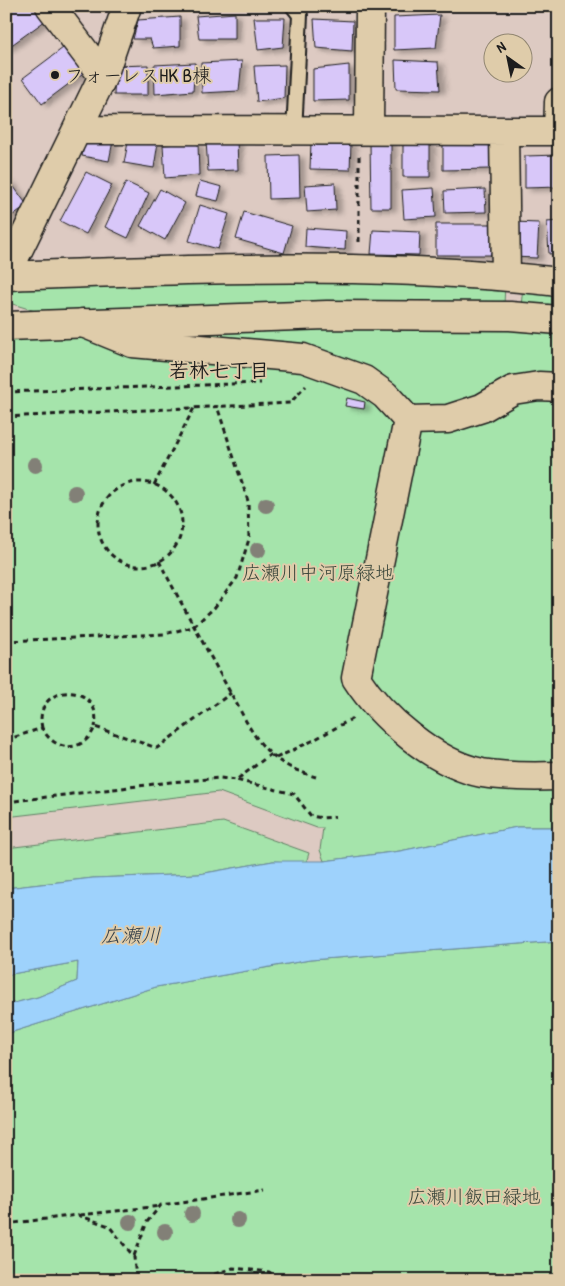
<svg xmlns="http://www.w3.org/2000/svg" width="565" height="1286" font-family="'Patrick Hand','Klee One',sans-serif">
  <defs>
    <filter id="shadow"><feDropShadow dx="5.5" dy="3" stdDeviation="2.5" flood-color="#0004"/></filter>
  </defs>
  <rect width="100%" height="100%" fill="#ddcac2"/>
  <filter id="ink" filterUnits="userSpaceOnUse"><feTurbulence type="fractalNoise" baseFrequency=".02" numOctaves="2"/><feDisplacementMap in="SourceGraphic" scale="10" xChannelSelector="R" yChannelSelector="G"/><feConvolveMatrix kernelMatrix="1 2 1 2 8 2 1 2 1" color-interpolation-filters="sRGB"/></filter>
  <g filter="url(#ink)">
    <path fill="#a5e4ab" stroke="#608064" d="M105 279 505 284 504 305 42 313 6 302V285Z
      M523 286 559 290V310L521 307Z
      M315 326 503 328 559 331V827H517L400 851 324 861 320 850 323 828H317L219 792 6 817V337Z
      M223 822 309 853 306 863 273 861 199 874 93 878 6 888V848Z
      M559 941V1280H6V1034L156 987 310 960Z
      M78 962 77 981 38 997 6 1005V975Z"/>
    <path fill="#9ed2fc" stroke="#6a89a2" d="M517 827H559V941L310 960 156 987 6 1034V1005L38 997 77 981 78 962 6 975V888L93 878 199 874 273 861H324L400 851Z"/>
    <path fill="#d8c7f9" stroke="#1c1c1c" filter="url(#shadow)" d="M9 6H40L49 18 6 49V8Z
      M235 13V39H199L196 16Z
      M440 15 436 48 394 50V17Z
      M180 17V46L153 48 150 39H133L138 20Z
      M254 18H285L283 47 258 50Z
      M314 19 353 21 352 51 316 48Z
      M67 45 86 71 42 104 23 78Z
      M395 60 438 62 440 90 396 89Z
      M242 61 239 91 202 93 201 63Z
      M195 63 193 91 155 94 154 65Z
      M148 65V95H114L115 66Z
      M285 65 284 98 257 102 254 66Z
      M349 65V100L313 101V69Z
      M86 135 113 141 109 161 82 156Z
      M129 137 158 142 154 168 124 163Z
      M237 139 238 170 208 171 206 141Z
      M403 140H430V177H403Z
      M311 142 351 143 350 170 310 169Z
      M370 142H391V208H371Z
      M443 142H490V169L443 170Z
      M198 143 199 175 165 178 163 145Z
      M299 155 300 198 269 199 268 156Z
      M559 155V187L525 188V156Z
      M86 172 112 185 86 234 60 221Z
      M9 180 27 205 6 220V182Z
      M200 181 222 187 218 201 196 196Z
      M126 182 149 193 128 238 105 227Z
      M335 183 336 210 307 212 305 185Z
      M434 188 436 217 404 219 402 190Z
      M160 189 185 203 165 240 140 226Z
      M485 189 486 212 445 213 444 191Z
      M200 205 229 214 218 249 189 241Z
      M244 212 292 226 284 253 236 239Z
      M559 221V253L549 254 547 222Z
      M513 222 539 223 537 258 512 257Z
      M436 224H491V255H436Z
      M306 228 346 231 345 250 305 247Z
      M373 230 420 232 419 255 371 254Z
      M347 398 365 402 364 409 345 406Z"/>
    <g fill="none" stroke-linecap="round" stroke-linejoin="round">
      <g stroke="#1c1c1c" stroke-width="18">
        <path id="lane" d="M293 6 300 15 294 132"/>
      </g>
      <g stroke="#1c1c1c" stroke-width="31">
        <path id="street" d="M50 6 103 76
          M80 125 87 130 559 131
          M369 130 370 6
          M558 131 559 102
          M504 132 506 276
          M6 275 103 76 127 6
          M6 276C190 269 376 261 559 282
          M83 323 132 343 303 358 364 380 385 395 408 420
          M559 387 539 386 513 390 482 408 448 419 408 420 356 678C381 717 435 764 482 773 508 777 533 777 559 776"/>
      </g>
      <g stroke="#1c1c1c" stroke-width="31">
        <path id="secondary" d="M6 326 327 315 510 316 559 320"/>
      </g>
      <path stroke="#1c1c1c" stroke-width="3" stroke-dasharray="5 4" stroke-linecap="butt" d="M359 242V156
        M6 392 260 383
        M6 417 290 403 306 386
        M98 524a42 42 0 1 1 84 0a42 42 0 1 1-84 0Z
        M154 485 194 408
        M159 561C182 605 206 648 230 692 241 710 249 731 264 747 277 763 296 771 316 777
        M6 641 164 634 193 627 214 608 237 578 249 539 248 501 217 406
        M42 728C32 681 104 681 95 727
        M6 740 42 728C55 753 84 753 95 727L157 748 231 693
        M271 754 236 780 294 794 311 816 322 818 335 817
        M276 758 312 741 355 717
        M6 780 8 802
        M6 802 171 782 220 778 236 780
        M80 1215 160 1206
        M6 1224 78 1215 109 1226 134 1257 136 1280
        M134 1256 147 1222 161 1205 265 1190
        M197 1280 233 1268 269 1272 279 1280"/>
      <use href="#lane" stroke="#dfccaa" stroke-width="14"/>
      <use href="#street" stroke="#dfccaa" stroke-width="28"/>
      <use href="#secondary" stroke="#dfccaa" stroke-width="28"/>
    </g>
    <g fill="#828077">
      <circle cx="35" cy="465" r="8"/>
      <circle cx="75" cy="493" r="8"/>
      <circle cx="266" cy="505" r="8"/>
      <circle cx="258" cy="550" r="8"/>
      <circle cx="192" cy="1214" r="8"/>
      <circle cx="238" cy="1220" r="8"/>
      <circle cx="130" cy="1222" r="8"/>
      <circle cx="165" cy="1232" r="8"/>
    </g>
  </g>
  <circle fill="#1c1c1c" stroke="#dfccaa" stroke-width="2" cx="55" cy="75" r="5"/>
  <g text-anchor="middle" stroke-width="4" stroke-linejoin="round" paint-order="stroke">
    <g font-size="19" fill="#1c1c1c" stroke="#dfccaa" text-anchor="start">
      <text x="65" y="82">フォーレスHK B棟</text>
    </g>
    <g font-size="19" fill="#374439" stroke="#dfccaa">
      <text x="318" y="579">広瀬川中河原緑地</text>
      <text x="474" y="1203">広瀬川飯田緑地</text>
    </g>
    <g font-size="20" font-weight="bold" fill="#1c1c1c" stroke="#dfccaa">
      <text x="219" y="377">若林七丁目</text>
    </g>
    <g font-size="20" font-style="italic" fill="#364049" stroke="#dfccaa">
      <text x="131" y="942">広瀬川</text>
    </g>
  </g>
  <rect width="565" height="1286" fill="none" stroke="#dfccaa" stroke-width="25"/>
  <rect x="12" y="12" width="540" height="1261" fill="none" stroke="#1c1c1c" stroke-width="2" filter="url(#ink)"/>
  <g transform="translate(508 58) rotate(327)"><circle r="24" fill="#dfccaa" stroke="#918671"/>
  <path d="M0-4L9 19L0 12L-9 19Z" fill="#1c1c1c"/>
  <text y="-8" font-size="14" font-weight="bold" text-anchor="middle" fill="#1c1c1c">N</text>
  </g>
</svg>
